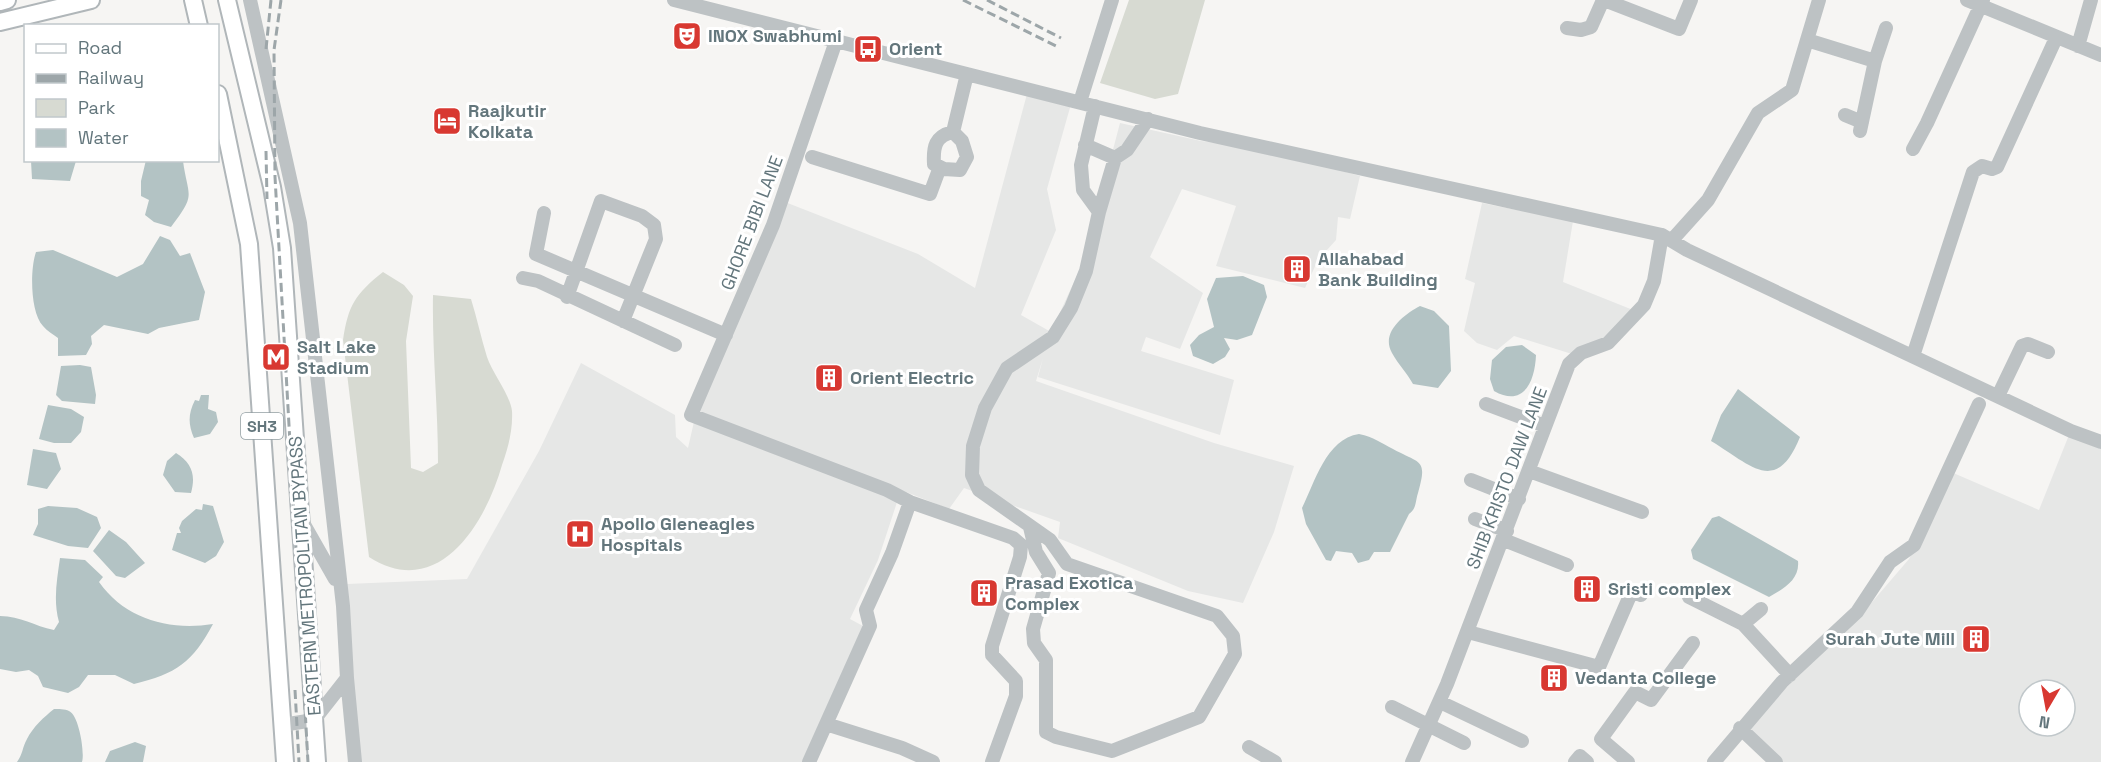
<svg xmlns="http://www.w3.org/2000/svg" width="2101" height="762" font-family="'Space Grotesk',sans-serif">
  <rect width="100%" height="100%" fill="#f6f5f3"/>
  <path fill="#e6e7e6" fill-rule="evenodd" d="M1027 94 1071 104 1047 189 1056 230 1021 315 1051 332 1084 260 1120 123 1201 141 1264 149 1360 176 1350 219 1338 217 1336 240 1318 260 1305 288 1216 266 1236 206 1182 189 1150 257 1203 293 1180 349 1146 337 1141 351 1234 380 1220 435 1038 377 1043 358 1036 381 1214 443 1294 466 1274 532 1243 603 1188 591 1058 538 1060 522 964 488 949 509 901 490 878 560 850 619 863 626 802 762H359L347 584 467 579 539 451 581 363 675 415 676 437 688 448 696 413 785 202 918 254 975 288Z
    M1482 203 1573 221 1563 282 1633 310 1604 341 1572 354 1514 336 1497 350 1477 343 1464 331 1475 283 1465 279Z
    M2069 435 2101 449V762H1780L1745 728 1861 615 1909 559 1951 472 2039 510ZM2029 690H2065V726H2029Z"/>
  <path fill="#d7dad2" d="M1129 0H1205L1178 94 1155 99 1100 83Z
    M383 272 404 285 413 296 406 341 411 468 423 472 438 463C438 407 432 352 433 295L471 299C477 318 481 338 487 357 492 372 511 397 512 411 513 430 508 448 502 465 486 522 439 602 369 557L343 340C348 306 355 294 383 272Z"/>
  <path fill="#b3c3c4" d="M146 160 183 161C188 198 197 193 171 227L154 222 145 215 149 200 141 196V181Z
    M31 161 76 160V161L70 181 32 179Z
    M160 236 170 240 180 256 190 253 205 292 199 320 159 328 148 334 104 325 91 336 92 344 86 355 58 356V338C53 334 47 331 43 326 30 312 30 269 36 252L53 250 117 277 143 264Z
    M1243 276 1264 285 1267 297 1252 335 1237 340 1224 338 1230 349 1225 357 1213 364 1193 356 1190 345 1199 335 1214 327 1207 299 1216 278Z
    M1420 306 1434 311 1449 326 1451 371 1438 388 1413 384C1407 373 1398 364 1392 353 1380 332 1405 314 1420 306Z
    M1522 345 1536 355C1535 381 1524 408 1494 391L1490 379 1492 360 1506 347Z
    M80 365 91 367 96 395 95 404 62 401 56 395 61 366Z
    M1738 389 1800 437C1776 496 1751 465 1711 441L1721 415Z
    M201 395H209L208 409 216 412 218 422 210 434 194 438C188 424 188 414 195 400L199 401Z
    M48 405 71 409 84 417 81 432 71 443H54L39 439Z
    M1359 434C1374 437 1381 443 1393 449 1420 464 1428 458 1418 493 1415 502 1417 508 1409 514L1390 552H1374L1369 560 1358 563 1352 553 1336 551 1331 561 1326 560 1306 524 1302 508C1315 482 1326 439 1359 434Z
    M33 449 56 453 61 469 47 489 27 485Z
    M176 453C192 463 196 475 191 493L175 492 163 475 167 461Z
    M203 504 213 506 224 542 216 556 205 563 172 550 177 533H181L179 528 182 521 196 509 202 510Z
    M48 506 77 508 97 517 101 528 88 548 68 546 33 535 38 524V509Z
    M1719 516 1798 561C1800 580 1783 589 1769 597L1693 559 1691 550 1712 518Z
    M109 530 126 542 145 563 125 578 116 576 93 551Z
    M60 558 85 560 103 577 99 582C125 619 169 631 213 624 193 662 176 674 134 684L115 675H88L79 687 68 693 43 687 38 676 29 670 16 672 0 669V616C21 616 34 626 54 630L59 622C53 600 57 580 60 558Z
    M54 709C58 709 65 709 69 711 79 715 85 753 82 762H17C23 754 22 748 27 739 33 727 44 717 54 709Z
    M135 742 146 746 143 762H105L110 751Z"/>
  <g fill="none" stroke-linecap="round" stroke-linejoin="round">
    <g stroke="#b0b6b9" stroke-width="20">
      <path id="major" d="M193 0 199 26
        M227 0 272 187 282 248 317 762
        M0 2 7 0
        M0 22 91 0
        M218 94 249 244 285 762"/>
    </g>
    <path stroke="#bdc2c4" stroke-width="14" d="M250 0 300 223 343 606 347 678 314 720 282 725
      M674 0 1200 133 1662 235 1687 250 2071 431 2101 442
      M1604 0 1679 29 1691 0
      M1967 0 2101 55
      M1567 28 1581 30 1591 27 1603 0
      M1807 40 1875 61
      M836 41 773 225 691 415 887 490 910 502 1013 538 1021 545 1020 557 992 646V655L1016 681V696L992 762
      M2078 46 2091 0
      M1080 102 1112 0
      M1095 106 1081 165 1083 190 1099 212
      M1845 115 1862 122
      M1860 131 1875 61 1886 28
      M953 132C935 136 933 147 934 164L944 169 960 170 967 157 962 141 953 132 967 74
      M1085 145 1115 158
      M1913 149 1927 123 1983 0
      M812 157 930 194 940 167
      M544 213 536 254 726 335
      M1672 240 1708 200 1758 113 1792 90 1819 0
      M523 278 538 281 675 345
      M567 297 601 201 642 216 654 225 656 239 623 321
      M1913 356 1973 172 1982 166 1992 169 1997 167 2056 38
      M1998 396 2022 346 2028 344 2048 352
      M1486 404 1545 426
      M1529 471 1642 512
      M1471 480 1519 499
      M1475 519 1507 531
      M302 521 335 579
      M1030 527 1036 552 1049 573 1033 629 1034 643 1046 660V732L1056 737 1112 751 1199 717 1235 654 1233 636 1217 616 1067 564 1050 540 979 490 972 475 973 446 985 408 1007 368 1053 337 1071 308 1086 271 1099 212 1115 158 1127 150 1148 119
      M1504 540 1567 565
      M1689 597 1743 624 1790 675
      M1743 624 1761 609
      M1468 632 1599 667 1632 591 1641 595
      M347 678 355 762
      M1440 702 1522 741
      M1392 707 1464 743
      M826 724 902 748 933 762
      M1740 728 1776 762
      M1249 747 1275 762
      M809 762 870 626 866 610 892 553 910 502
      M1412 762 1447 684 1569 364 1581 353 1608 343 1644 305 1654 281 1662 235
      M1575 762 1580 756 1587 762
      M1628 762 1601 739 1635 692 1651 700 1693 643
      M1714 762 1782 682 1857 612 1890 562 1914 545 1979 404"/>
    <use href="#major" stroke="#fff" stroke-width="16"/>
    <path stroke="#9da6a9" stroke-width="3" stroke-dasharray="9 4.5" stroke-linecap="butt" d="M281 0 274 50 275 177 308 762
      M963 0 1056 46
      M987 0 1061 38
      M266 49 271 0
      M266 151 267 199
      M295 690 299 762"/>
  </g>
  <defs>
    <g id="theatre-square" transform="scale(1.5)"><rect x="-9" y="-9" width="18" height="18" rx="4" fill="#d83831" stroke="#fff"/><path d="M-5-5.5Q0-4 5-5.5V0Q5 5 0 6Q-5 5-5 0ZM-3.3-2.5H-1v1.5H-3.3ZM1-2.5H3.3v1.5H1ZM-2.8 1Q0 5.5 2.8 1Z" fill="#fff"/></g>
    <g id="bus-square" transform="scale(1.5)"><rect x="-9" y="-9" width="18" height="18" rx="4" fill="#d83831" stroke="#fff"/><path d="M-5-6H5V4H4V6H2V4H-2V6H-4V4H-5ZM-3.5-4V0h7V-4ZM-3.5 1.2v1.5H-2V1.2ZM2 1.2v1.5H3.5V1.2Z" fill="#fff"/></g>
    <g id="hotel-square" transform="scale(1.5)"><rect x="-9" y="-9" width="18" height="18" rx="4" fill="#d83831" stroke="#fff"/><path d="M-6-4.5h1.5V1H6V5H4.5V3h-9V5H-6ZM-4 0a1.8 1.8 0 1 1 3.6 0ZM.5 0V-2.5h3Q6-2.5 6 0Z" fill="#fff"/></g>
    <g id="building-square" transform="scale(1.5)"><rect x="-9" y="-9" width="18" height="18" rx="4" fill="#d83831" stroke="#fff"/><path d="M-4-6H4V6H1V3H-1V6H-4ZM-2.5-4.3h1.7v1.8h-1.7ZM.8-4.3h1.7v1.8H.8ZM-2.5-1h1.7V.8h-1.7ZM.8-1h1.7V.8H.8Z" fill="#fff"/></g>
    <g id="metro-square" transform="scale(1.5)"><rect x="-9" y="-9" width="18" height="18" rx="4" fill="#d83831" stroke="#fff"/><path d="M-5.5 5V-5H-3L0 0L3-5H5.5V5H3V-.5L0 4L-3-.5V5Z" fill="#fff"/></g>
    <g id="hospital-square" transform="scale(1.5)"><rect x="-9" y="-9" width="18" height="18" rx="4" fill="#d83831" stroke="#fff"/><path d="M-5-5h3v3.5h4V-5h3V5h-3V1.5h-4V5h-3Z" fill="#fff"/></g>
  </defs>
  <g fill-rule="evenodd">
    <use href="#theatre-square" x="687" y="36"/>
    <use href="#bus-square" x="868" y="49"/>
    <use href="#hotel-square" x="447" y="121"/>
    <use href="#building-square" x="1297" y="269"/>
    <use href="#metro-square" x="276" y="357"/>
    <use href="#building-square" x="829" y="378"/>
    <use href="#hospital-square" x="580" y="534"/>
    <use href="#building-square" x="1587" y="589"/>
    <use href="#building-square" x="984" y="593"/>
    <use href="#building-square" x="1976" y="639"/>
    <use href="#building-square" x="1554" y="678"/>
  </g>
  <g text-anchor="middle" stroke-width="6" stroke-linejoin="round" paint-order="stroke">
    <rect fill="#fff" stroke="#929fa3" stroke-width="1.5" x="241" y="413" width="42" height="26" rx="4.5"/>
    <g font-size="16" font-weight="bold" fill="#63767c">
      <text x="262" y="432">SH3</text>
    </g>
    <g font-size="18" font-weight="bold" fill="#63767c" stroke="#fff" text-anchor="start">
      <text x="708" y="42">INOX Swabhumi</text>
      <text x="889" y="55">Orient</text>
      <text x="468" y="117">Raajkutir<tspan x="468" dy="21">Kolkata</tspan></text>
      <text x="1318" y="265">Allahabad<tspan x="1318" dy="21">Bank Building</tspan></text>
      <text x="297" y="353">Salt Lake<tspan x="297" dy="21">Stadium</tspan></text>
      <text x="850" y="384">Orient Electric</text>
      <text x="601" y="530">Apollo Gleneagles<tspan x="601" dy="21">Hospitals</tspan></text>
      <text x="1005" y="589">Prasad Exotica<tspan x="1005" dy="21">Complex</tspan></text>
      <text x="1608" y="595">Sristi complex</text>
      <text x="1955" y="645" text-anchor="end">Surah Jute Mill</text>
      <text x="1575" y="684">Vedanta College</text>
    </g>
    <g font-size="18" fill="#63767c" stroke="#fff">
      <text transform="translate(752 223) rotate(-69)" y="6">GHORE BIBI LANE</text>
      <text transform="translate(1507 478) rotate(-69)" y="6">SHIB KRISTO DAW LANE</text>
      <text transform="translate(305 576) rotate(-94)" y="6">EASTERN METROPOLITAN BYPASS</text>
    </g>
  </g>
  <rect x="24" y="24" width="195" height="138" fill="#ffffff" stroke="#c1c8cb" stroke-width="1.5"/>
  <rect x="36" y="44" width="30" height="9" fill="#ffffff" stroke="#c1c8cb" stroke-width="1.5"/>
  <text x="78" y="54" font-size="18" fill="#63767c">Road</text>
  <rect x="36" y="74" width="30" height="9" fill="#9da6a9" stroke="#c1c8cb" stroke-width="1.5"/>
  <text x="78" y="84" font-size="18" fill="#63767c">Railway</text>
  <rect x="36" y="99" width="30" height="18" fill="#d7dad2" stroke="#c1c8cb" stroke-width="1.5"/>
  <text x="78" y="114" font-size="18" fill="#63767c">Park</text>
  <rect x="36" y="129" width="30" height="18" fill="#b3c3c4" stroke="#c1c8cb" stroke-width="1.5"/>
  <text x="78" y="144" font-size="18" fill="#63767c">Water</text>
  <g transform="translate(2047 708) rotate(190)"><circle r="28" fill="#ffffff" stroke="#c1c8cb" stroke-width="1.5"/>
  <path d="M0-4.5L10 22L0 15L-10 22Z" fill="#d83831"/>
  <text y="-9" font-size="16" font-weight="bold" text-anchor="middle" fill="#63767c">N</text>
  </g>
</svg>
